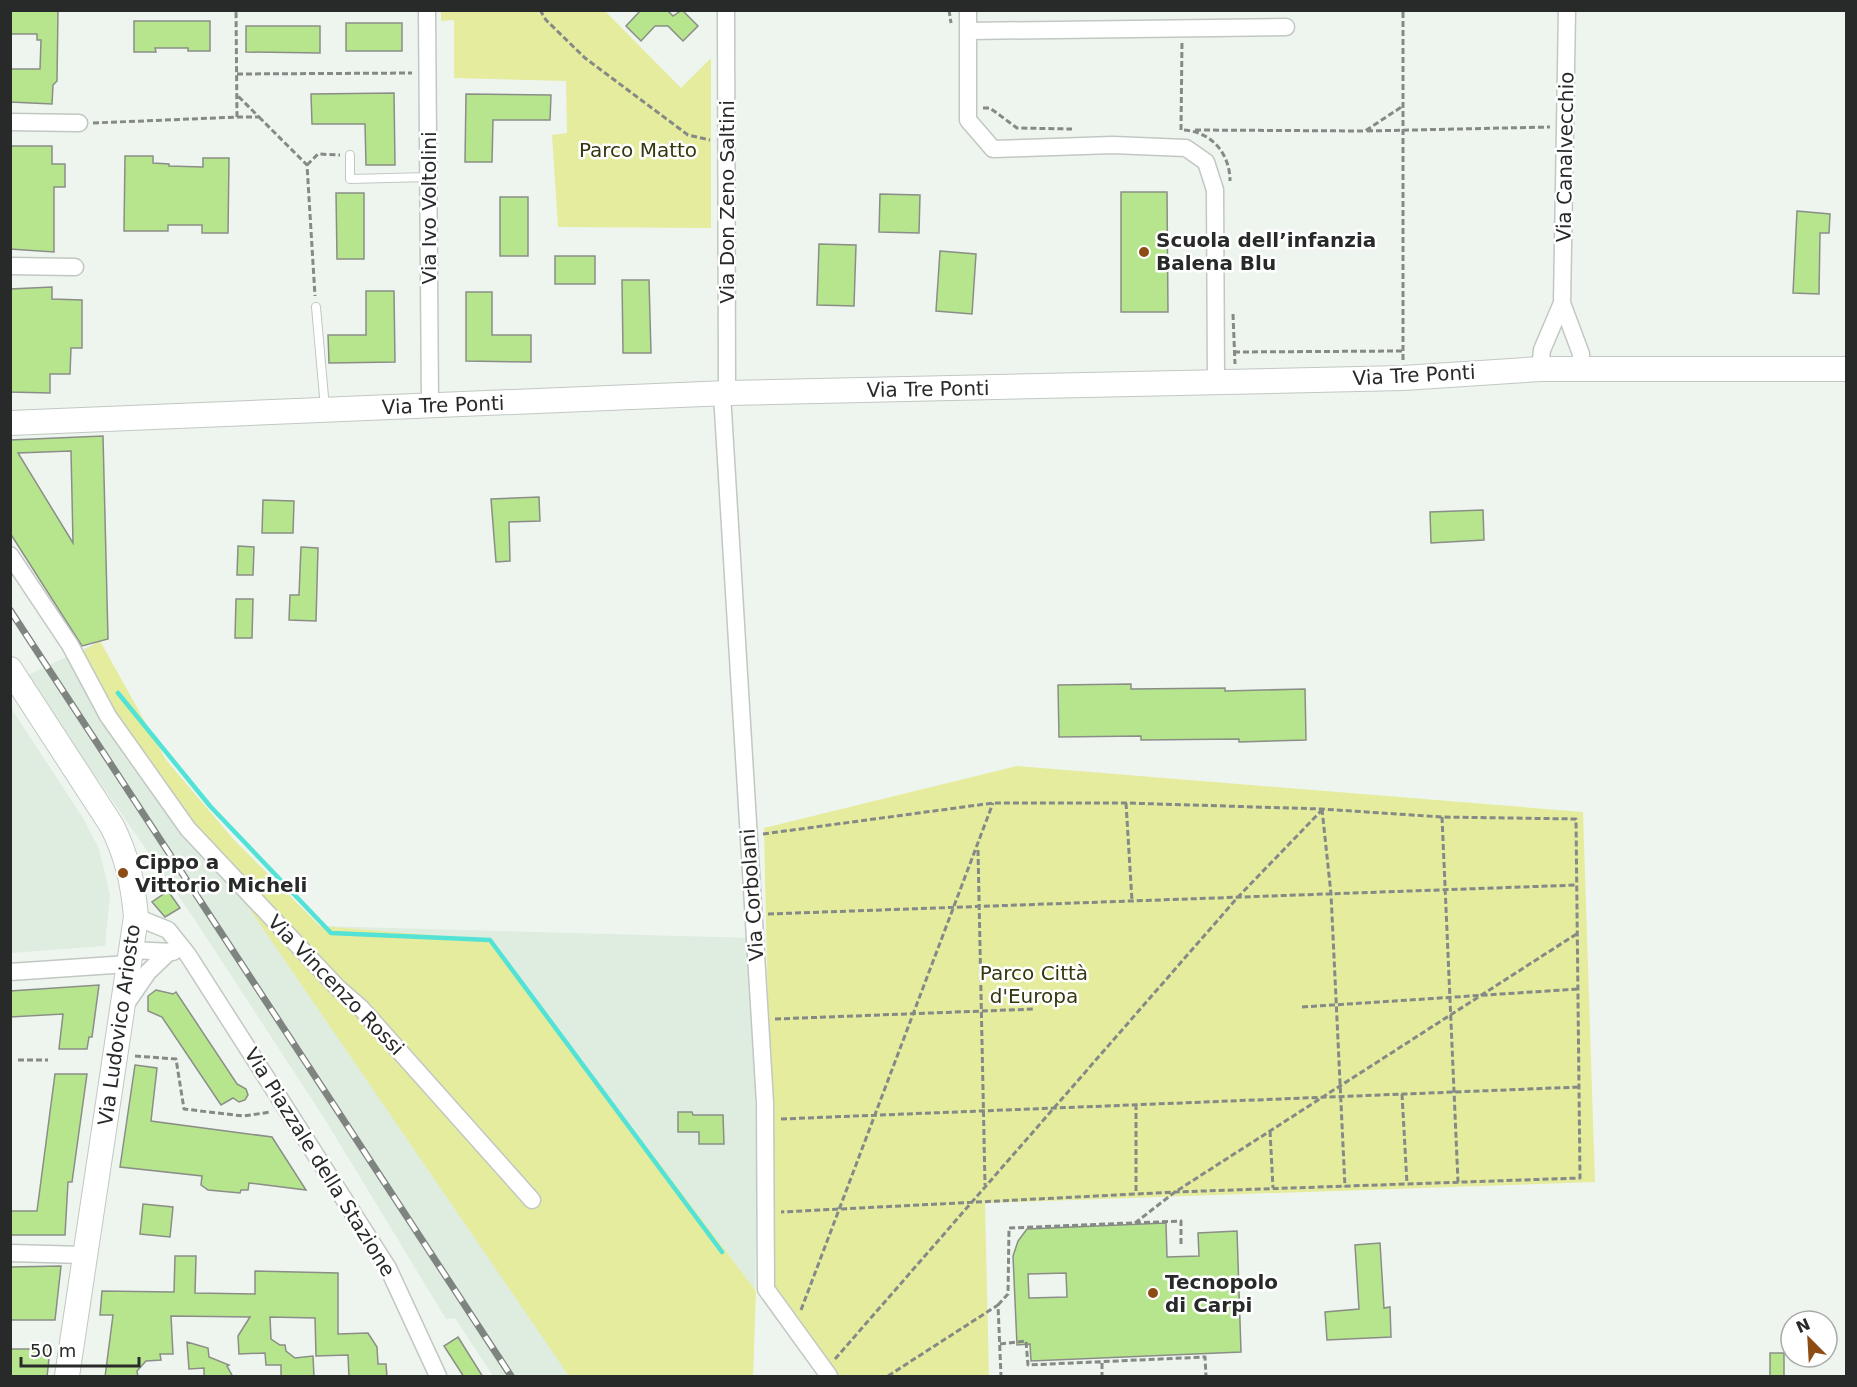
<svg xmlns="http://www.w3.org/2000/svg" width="1857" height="1387" font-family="'DejaVu Sans',sans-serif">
  <rect width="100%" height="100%" fill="#eef5ef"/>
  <path fill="#dfece0" d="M100 641 166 760 234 840 320 926 753 938 757 1201 753 1376H493L455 1318 446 1319 326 1121 189 911 26 676Z
    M11 708 83 818 99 849 110 895 105 946 11 953Z"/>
  <path fill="#e5ec9e" d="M441 11H605L681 88 711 58V228L558 227 552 135 567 133 566 81 454 78V20L441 21Z
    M100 641 166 760 234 840 320 926 490 940 756 1291 753 1376H569L76 655Z
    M1017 766 1583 812 1595 1182 985 1203 989 1376H836L774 1291 764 828Z"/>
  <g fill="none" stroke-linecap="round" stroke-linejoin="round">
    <path stroke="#52e2d6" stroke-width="4.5" d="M118 693 210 806 331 933 490 940 722 1252"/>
  </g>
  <path fill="#b7e58e" stroke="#8a8e87" stroke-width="1.5" fill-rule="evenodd" d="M10 10H58L57 81 53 85 52 104 10 102V69H40L41 40H37V34H10Z
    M641 10H667L673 16 682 10 698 26 683 41 668 26H655L641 41 626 26Z
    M134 21H210V51H188V48H155L156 52H134Z
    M346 23H402V51H346Z
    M246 26H320V53L246 52Z
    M394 93 395 165H366L365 124H312L311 94Z
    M466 94 551 95 550 120H493L492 162H465Z
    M10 146H52V164H65V187H54V252L10 249Z
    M125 156H153V163L169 164V166L203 167V158H229L228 233H202V225H168V231H124Z
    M1121 192H1167L1168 312H1121Z
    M336 193H364V259H337Z
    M880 194 920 195 919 233 879 232Z
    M500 197H528V256H500Z
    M1797 211 1830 214 1829 233H1820L1819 294 1793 293Z
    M819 244 856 245 854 306 817 305Z
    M940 251 976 254 972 314 936 311Z
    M555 256H595V284H555Z
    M622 280H649L651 353H623Z
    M52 287V299L82 300V348H71L70 374H50V393L10 392V289Z
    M366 291H394L395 362 329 363 328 335H366Z
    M466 292H492V335H531V362L466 361Z
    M103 436 108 639 82 646 10 533V440ZM71 451 73 543 18 453Z
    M539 497 540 521 509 522 510 561 496 562 491 499Z
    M263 500 294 501 293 533H262Z
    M1483 510 1484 540 1431 543 1430 512Z
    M238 546 254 547 253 575H237Z
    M301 547 318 548 316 621 289 620 290 595H299Z
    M236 599H253L252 638H235Z
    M1131 684V689L1225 688V691L1305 689 1306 740 1239 742V739L1141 740V736L1059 737 1058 685Z
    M168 891 180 908 165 917 152 902Z
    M99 985 92 1037H89L87 1049H59L63 1014 10 1017V991Z
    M156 990 173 994 176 992 237 1084 246 1089 248 1095 245 1100 239 1102 233 1098 221 1105 162 1017 148 1011V996Z
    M135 1065 157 1068 151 1121 272 1137 306 1190 249 1183 248 1190H241L240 1193 208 1190 201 1185 202 1176 120 1167Z
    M55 1074H87L72 1182H68L65 1235H10V1211H37Z
    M678 1112H692L693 1115H723L724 1144H699V1132H678Z
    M143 1204 173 1207 170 1237 140 1234Z
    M1166 1223 1167 1257 1199 1256 1198 1233 1237 1231 1241 1352 1031 1361 1030 1344 1017 1345 1013 1256 1018 1241 1027 1229ZM1066 1273 1067 1297 1029 1298 1028 1274Z
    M1380 1243 1384 1308 1390 1307 1391 1337 1327 1340 1325 1312 1359 1309 1355 1245Z
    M175 1256H196L195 1293 255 1294V1271L338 1273V1334L368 1333 377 1347 378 1364H386L387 1377H349L348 1355 316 1356 315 1318 270 1317 271 1339 280 1345H285L286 1351 295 1358 313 1356 314 1377H281V1365H266L265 1353 239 1354 238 1336 250 1317 171 1316 173 1354H160L161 1360 146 1361 137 1371 138 1377H105L113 1315H100L102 1291 174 1292Z
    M61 1266 55 1320H10V1267Z
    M458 1337 483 1377H464L444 1346Z
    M187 1342 208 1348 209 1357 229 1365 227 1366 233 1377H204V1368L189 1369Z
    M10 1349H50L47 1377 10 1376Z
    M1770 1353H1784V1377H1770Z"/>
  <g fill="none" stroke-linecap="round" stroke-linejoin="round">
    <g stroke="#c1c8c2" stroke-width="10">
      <path id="lane" d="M350 155V179L428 177
        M316 307 325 408"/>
    </g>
    <g stroke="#c1c8c2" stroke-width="19">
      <path id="street" d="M427 10 430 406
        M726 10 727 393
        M968 10V120L993 149 1113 145 1186 148 1206 162 1215 190 1216 382
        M968 31 1286 27
        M10 122 79 123
        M10 266 75 267
        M1562 303 1581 354 1580 369
        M1540 369 1542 350 1562 303 1567 10
        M722 394 765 1103 766 1289 829 1376
        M10 555 70 645 108 716 188 829 338 988 361 1008 532 1200
        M136 917 168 930 188 955 388 1268 438 1376
        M131 950 173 952
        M10 972 128 964
        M126 1004 148 972 169 952
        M10 1253 84 1255"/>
    </g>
    <g stroke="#c1c8c2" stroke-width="26">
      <path id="secondary" d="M10 423 727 393 1403 378 1540 369H1846
        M10 669 112 826C127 856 133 883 136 917L67 1376"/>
    </g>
    <path stroke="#858a86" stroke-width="3" stroke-dasharray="6 3" stroke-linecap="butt" d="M540 10 546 20 585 58 688 135 710 140
      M949 10 951 23
      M237 74 412 73
      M983 108H990L1017 128 1072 129
      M237 117H259L237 95
      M259 117 307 165 315 296
      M93 123 237 117 236 10
      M1181 130 1182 42
      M1184 130C1212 132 1230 154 1230 181
      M1195 130 1365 131 1403 106
      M1367 131 1550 127
      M307 165 318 154 340 155
      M1233 314 1235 364
      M1234 352 1403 351
      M1403 360V10
      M1126 803 1132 901
      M1322 809 1331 894 1345 1187
      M1442 817 1458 1182
      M763 834 993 803H1126L1322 809 1442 817 1576 819 1580 1178 1175 1192 781 1212
      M978 850 985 1185
      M768 914 1577 885
      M1302 1007 1578 989
      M775 1019 1035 1009
      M135 1056 176 1059 184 1109 243 1116 271 1112
      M18 1060H48
      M1402 1094 1407 1184
      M1136 1104V1194
      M781 1119 1579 1087
      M1270 1131 1273 1188
      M1135 1223 1175 1192 1578 933
      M998 1305 1008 1294 1009 1228 1181 1221V1247
      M801 1310 993 803
      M1000 1344 1026 1341 1028 1365 1205 1357 1206 1376
      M835 1359 1238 897 1322 810
      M1102 1363V1376
      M888 1376 998 1305 1001 1376"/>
    <use href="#lane" stroke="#fff" stroke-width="8"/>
    <use href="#street" stroke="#fff" stroke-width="16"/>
    <use href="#secondary" stroke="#fff" stroke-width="24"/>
    <g stroke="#7f8480" stroke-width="7">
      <path id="rail" d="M10 610 511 1376"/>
    </g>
    <use href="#rail" stroke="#fff" stroke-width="4.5" stroke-dasharray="14" stroke-linecap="butt"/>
  </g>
  <g fill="#8c4c14" stroke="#fff" stroke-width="2">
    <circle cx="1144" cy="252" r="6"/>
    <circle cx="123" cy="873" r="6"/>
    <circle cx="1153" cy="1293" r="6"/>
  </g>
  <g text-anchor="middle" stroke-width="5" stroke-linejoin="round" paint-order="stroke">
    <g font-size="20" fill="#35370d" stroke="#fff">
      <text x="638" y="157">Parco Matto</text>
      <text x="1034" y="980">Parco Città<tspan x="1034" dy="23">d'Europa</tspan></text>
    </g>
    <g font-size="20" fill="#272a28" stroke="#fff">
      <text transform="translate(1565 157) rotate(-89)" y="7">Via Canalvecchio</text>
      <text transform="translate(727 202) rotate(-90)" y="7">Via Don Zeno Saltini</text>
      <text transform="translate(429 208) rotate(-90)" y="7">Via Ivo Voltolini</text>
      <text transform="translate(1414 375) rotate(-3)" y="7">Via Tre Ponti</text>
      <text transform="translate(928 389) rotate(-1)" y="7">Via Tre Ponti</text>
      <text transform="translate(443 405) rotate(-2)" y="7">Via Tre Ponti</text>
      <text transform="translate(752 895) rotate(-94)" y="7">Via Corbolani</text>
      <text transform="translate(336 985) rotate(46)" y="7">Via Vincenzo Rossi</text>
      <text transform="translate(119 1025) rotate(-82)" y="7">Via Ludovico Ariosto</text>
      <text transform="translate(320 1162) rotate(58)" y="7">Via Piazzale della Stazione</text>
    </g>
    <g font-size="20" font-weight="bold" fill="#272a28" stroke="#fff" text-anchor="start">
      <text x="1156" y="247">Scuola dell’infanzia<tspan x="1156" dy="23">Balena Blu</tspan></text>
      <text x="135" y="869">Cippo a<tspan x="135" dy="23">Vittorio Micheli</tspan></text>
      <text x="1165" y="1289">Tecnopolo<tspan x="1165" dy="23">di Carpi</tspan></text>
    </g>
  </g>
  <rect width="1857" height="1387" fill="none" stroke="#272a28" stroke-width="24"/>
  <g transform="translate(1809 1339) rotate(336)"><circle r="28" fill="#ffffff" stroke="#a9aaa9" stroke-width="1.5"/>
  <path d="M0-4.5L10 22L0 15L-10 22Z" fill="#8c4c14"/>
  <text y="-9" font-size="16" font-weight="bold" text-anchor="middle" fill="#272a28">N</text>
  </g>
  <path d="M21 1357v9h118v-9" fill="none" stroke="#272a28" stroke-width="3"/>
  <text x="30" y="1357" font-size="18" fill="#272a28" stroke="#ffffff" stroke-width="4.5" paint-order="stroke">50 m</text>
</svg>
